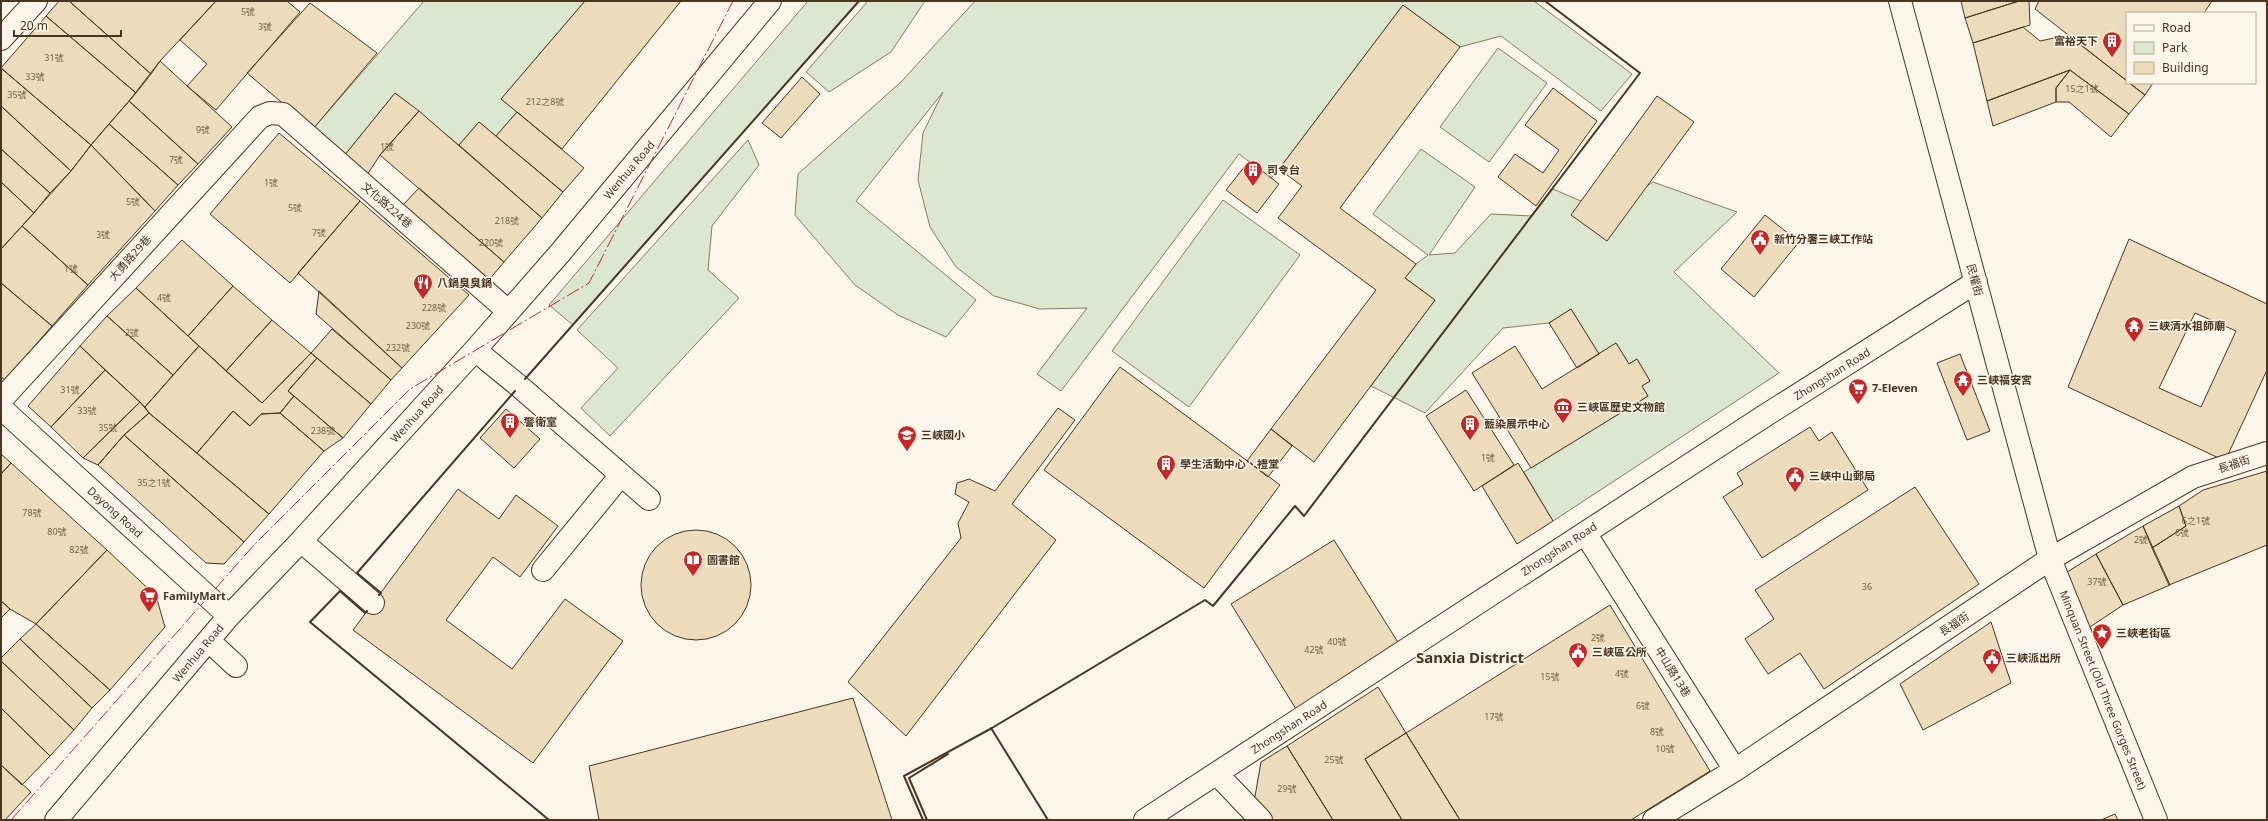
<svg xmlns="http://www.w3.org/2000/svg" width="2268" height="821" font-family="'Noto Sans','Noto Sans TC',sans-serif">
  <rect width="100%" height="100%" fill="#fbf6e9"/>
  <path fill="#dce7d0" stroke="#887966" d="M424 1H585L501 99 517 112 496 136 479 122 459 145 395 93 344 156 313 129Z
    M808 1H859L573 325 549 305Z
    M868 1H925L891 52 829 92 806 72Z
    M975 1H1534L1632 74 1601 111 1501 36 1460 47 1403 5 1279 169 1271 178 1239 154 1061 391 1037 374 1087 308 1040 309 994 296 956 267 930 227 918 180 923 133 943 92 856 201 976 300 946 337 898 315 855 285 795 215 798 174 902 81Z
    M1498 48 1547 83 1489 162 1440 127Z
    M748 140 759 165 712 226 708 270 739 298 610 436 581 408 618 368 577 330Z
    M1421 149 1475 187 1429 255 1455 253 1491 214 1532 216 1553 189 1611 214 1616 207 1653 182 1737 212 1674 272 1779 373 1553 521 1524 472 1648 396 1642 386 1650 381 1637 359 1629 364 1616 343 1599 354 1571 309 1549 323 1503 328 1425 413 1371 386 1435 300 1405 278 1416 264 1428 255 1373 214Z
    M1223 200 1300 255 1189 407 1112 351Z"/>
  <path fill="#ecdcbc" stroke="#4a3520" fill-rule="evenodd" d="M59 1H69L151 74 136 93 46 16Z
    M69 1H216L160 61 151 74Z
    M216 1H287L300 12 216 110 187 86 207 64 180 40Z
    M585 1H681L562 149 501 99Z
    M1961 1H2019L1965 18Z
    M2019 1H2029L2030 25 1973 43 1965 18Z
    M2039 1H2212L2204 13H2127V81L2035 9Z
    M310 3 377 53 313 129 247 73Z
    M1403 5 1460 47 1340 208 1416 264 1405 278 1435 300 1314 462 1271 429 1376 290 1278 218 1302 186 1279 169Z
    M46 16 136 93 91 145 1 68Z
    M2023 27 2040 41 2068 35 2145 95 2129 114 2070 70 1987 101 1973 43Z
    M160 61 232 127 198 164 129 101Z
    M1 68 91 145 71 171 1 106Z
    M2070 70 2129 114 2111 137 2069 102H2056V88Z
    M2070 70 2056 88V102L1993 126 1987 101Z
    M802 77 820 94 781 138 762 123Z
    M2129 83H2153L2145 95Z
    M1553 88 1597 121 1536 206 1498 177 1515 154 1543 173 1559 150 1525 125Z
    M395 93 419 111 380 155 367 175 344 156Z
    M1657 96 1694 122 1607 241 1571 215Z
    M129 101 198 164 178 185 109 124Z
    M1 106 71 171 50 193 1 149Z
    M419 111 542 218 504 262 380 155Z
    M517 112 584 168 563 192 496 136Z
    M479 122 563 192 542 218 459 145Z
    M109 124 178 185 155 211 91 145Z
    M279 133 360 201 290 283 210 214Z
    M91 145 155 211 88 285 22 226 71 171Z
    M1 149 50 193 34 213 1 182Z
    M1249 161 1279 184 1257 213 1226 190Z
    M1 182 34 213 1 249Z
    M419 188 504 262 488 281 403 205Z
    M360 201 469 295 402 368 298 273Z
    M1765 215 1799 242 1754 297 1721 269Z
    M22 226 88 285 52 326 1 283V249Z
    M2129 239 2267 304V370L2225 461 2068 387ZM2195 313 2236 331 2201 407 2159 388Z
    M182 240 233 286 188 336 136 288Z
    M1 283 52 326 5 380 1 377Z
    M233 286 272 320 226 371 188 336Z
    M136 288 199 346 173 375 107 316Z
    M319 291 402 368 391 380 316 314Z
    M1571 309 1599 354 1577 368 1549 323Z
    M107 316 173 375 145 407 80 346Z
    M272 320 311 353 262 403 226 371Z
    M332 329 391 380 371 404 311 353Z
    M1616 343 1629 364 1637 359 1650 381 1642 386 1648 396 1531 468 1472 373 1515 346 1542 389Z
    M80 346 105 370 51 427 28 406Z
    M199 346 262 403 311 353 317 358 288 391 294 396 280 413 261 414 250 426 233 411 197 453 149 413 145 407Z
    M1960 354 1990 431 1967 440 1937 363Z
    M317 358 371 404 343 438 288 391Z
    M1120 367 1280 485 1204 588 1044 470Z
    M105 370 140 402 83 458 51 427Z
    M1466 390 1514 465 1474 491 1426 416Z
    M294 396 343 438 324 451 280 413Z
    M140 402 149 413 124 435 98 465 83 458Z
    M1058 408 1075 420 1012 504 1056 540 906 736 848 682 961 538 958 523 969 502 955 494 957 483 969 479 995 491Z
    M506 409 540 439 514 468 480 438Z
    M233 411 250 426 261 414 280 413 324 451 269 514 197 453Z
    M149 413 269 514 244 542 124 435Z
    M1810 427 1819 441 1832 432 1868 490 1762 558 1723 497 1743 484 1737 473Z
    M1271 429 1292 446 1268 477 1247 461Z
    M124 435 244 542 224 564 206 563 98 465Z
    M1 454 11 463 1 474Z
    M11 463 107 550 36 624 10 609 1 601V474Z
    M1518 463 1553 521 1517 544 1482 486Z
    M2267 471V545L2169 585 2152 548 2186 526 2179 506 2203 490Z
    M1915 487 1979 584 1824 689 1800 653 1768 674 1745 639 1774 619 1755 590Z
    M458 489 499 519 516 495 558 526 520 577 493 557 446 620 512 669 565 599 623 641 533 763 353 630Z
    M2179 506 2186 526 2152 548 2143 526Z
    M2143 526 2170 585 2123 605 2096 554Z
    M641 585a55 55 0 1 1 110 0a55 55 0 1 1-110 0Z
    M1334 540 1399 644 1296 709 1231 604Z
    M107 550 156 596 165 627 110 690 36 624Z
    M2096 554 2123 605 2087 629 2064 574Z
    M1 601 10 609 1 618Z
    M1610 605 1710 771 1631 820H1460L1406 733Z
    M1991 622 2011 683 1923 730 1900 684Z
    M36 624 110 690 92 708 20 639Z
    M20 639 92 708 74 730 1 661V658Z
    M1 661 74 730 50 756 1 708Z
    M1378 687 1406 733 1365 759 1402 820H1333L1287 746Z
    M853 698 892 820H599L589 766Z
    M1 708 50 756 22 785 1 765Z
    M1406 733 1460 820H1402L1365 759Z
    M1287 746 1333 820H1272L1254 802 1261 762Z
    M1 765 31 792 5 820H1Z
    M2115 814 2118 820H2101Z"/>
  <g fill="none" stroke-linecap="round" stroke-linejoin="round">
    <g stroke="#4a3520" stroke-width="24">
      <path id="minor" d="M1900 1 2050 559 2156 820
        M1 39 36 1
        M475 350 519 386 649 499
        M1 400 260 117 270 113 283 114 508 311
        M1 408 229 616
        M1585 533 1735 770
        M301 541 373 603
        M543 570 621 475
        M209 641 236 666
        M1217 774 1261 820
        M56 820 229 616 301 541 475 350 560 253 770 1
        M1145 820 1766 415 1976 282
        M1654 820 1735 770 2050 559 2193 477 2267 453"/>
    </g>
    <use href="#minor" stroke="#fbf6e9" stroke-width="22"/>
    <path stroke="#4a3520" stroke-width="2" d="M525 379 859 1
      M379 595 381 593 357 573 515 391
      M367 611 365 613 340 591 310 622 549 820
      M991 728 1048 820
      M923 820 904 776 992 728 1205 600 1213 606 1295 506 1304 516 1640 73 1545 1
      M927 820 909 778 948 754"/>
    <path stroke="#c62828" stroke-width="1" stroke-dasharray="14 3 2 3" stroke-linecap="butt" d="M11 820 254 545 410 389 589 283 733 1"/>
  </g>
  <defs>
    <g id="building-pin" transform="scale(1)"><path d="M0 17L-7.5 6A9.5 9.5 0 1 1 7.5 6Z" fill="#c62828" stroke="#fbf6e9"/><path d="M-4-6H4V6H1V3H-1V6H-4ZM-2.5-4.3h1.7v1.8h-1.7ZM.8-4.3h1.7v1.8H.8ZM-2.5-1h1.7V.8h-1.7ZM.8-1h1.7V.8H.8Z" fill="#fff"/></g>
    <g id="civic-pin" transform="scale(1)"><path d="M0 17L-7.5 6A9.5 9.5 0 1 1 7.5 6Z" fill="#c62828" stroke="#fbf6e9"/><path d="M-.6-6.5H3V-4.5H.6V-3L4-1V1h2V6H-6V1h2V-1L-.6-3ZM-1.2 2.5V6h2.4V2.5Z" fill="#fff"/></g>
    <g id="restaurant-pin" transform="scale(1)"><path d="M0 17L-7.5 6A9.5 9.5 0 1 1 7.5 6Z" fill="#c62828" stroke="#fbf6e9"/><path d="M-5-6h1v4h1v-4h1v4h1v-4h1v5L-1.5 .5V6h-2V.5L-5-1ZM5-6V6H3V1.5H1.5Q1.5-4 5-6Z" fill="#fff"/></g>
    <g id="temple-pin" transform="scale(1)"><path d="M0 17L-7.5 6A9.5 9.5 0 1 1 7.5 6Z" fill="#c62828" stroke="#fbf6e9"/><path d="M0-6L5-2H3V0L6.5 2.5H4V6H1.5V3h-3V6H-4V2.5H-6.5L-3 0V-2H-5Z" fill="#fff"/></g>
    <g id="supermarket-pin" transform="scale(1)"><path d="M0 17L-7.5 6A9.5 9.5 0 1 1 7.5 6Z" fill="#c62828" stroke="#fbf6e9"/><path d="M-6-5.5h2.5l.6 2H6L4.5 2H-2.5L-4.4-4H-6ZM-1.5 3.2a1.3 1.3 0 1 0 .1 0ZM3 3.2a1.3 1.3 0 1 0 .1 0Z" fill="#fff"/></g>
    <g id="museum-pin" transform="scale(1)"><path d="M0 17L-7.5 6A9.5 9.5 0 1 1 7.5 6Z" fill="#c62828" stroke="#fbf6e9"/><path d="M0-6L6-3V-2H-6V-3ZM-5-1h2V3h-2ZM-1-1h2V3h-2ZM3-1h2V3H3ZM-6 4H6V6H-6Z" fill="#fff"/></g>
    <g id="school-pin" transform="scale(1)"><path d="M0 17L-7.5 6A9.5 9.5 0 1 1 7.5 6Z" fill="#c62828" stroke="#fbf6e9"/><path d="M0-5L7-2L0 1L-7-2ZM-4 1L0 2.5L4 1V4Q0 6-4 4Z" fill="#fff"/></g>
    <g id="library-pin" transform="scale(1)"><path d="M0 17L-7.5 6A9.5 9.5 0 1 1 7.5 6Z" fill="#c62828" stroke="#fbf6e9"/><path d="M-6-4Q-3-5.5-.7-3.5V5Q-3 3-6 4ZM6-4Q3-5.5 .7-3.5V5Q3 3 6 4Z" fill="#fff"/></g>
    <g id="sight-pin" transform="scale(1)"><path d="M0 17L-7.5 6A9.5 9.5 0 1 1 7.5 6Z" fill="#c62828" stroke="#fbf6e9"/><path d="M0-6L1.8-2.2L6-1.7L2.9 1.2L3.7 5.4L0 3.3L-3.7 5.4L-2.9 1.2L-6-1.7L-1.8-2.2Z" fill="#fff"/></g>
  </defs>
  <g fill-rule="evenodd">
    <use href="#building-pin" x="2112" y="41"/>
    <use href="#building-pin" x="1253" y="170"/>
    <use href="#civic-pin" x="1760" y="239"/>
    <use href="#restaurant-pin" x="423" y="283"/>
    <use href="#temple-pin" x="2134" y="326"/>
    <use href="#temple-pin" x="1963" y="380"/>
    <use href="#supermarket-pin" x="1858" y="388"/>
    <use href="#museum-pin" x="1563" y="407"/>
    <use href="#building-pin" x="510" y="422"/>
    <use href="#building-pin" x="1470" y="424"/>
    <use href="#school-pin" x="907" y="435"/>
    <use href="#building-pin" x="1166" y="464"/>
    <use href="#civic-pin" x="1795" y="476"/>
    <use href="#library-pin" x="693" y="560"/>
    <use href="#supermarket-pin" x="149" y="596"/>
    <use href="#sight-pin" x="2102" y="633"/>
    <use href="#civic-pin" x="1578" y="652"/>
    <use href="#civic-pin" x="1992" y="658"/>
  </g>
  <g text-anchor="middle" stroke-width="3" stroke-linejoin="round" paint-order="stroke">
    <g font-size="9" fill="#725f47">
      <text x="248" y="15">5號</text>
      <text x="265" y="30">3號</text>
      <text x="54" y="61">31號</text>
      <text x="35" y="80">33號</text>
      <text x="2082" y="92">15之1號</text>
      <text x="17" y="98">35號</text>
      <text x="545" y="105">212之8號</text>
      <text x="203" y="133">9號</text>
      <text x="387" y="150">1號</text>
      <text x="176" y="163">7號</text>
      <text x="271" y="186">1號</text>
      <text x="133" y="205">5號</text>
      <text x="295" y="211">5號</text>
      <text x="507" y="224">218號</text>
      <text x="319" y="236">7號</text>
      <text x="103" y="238">3號</text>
      <text x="491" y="246">220號</text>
      <text x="71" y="272">1號</text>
      <text x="164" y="301">4號</text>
      <text x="434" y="311">228號</text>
      <text x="418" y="329">230號</text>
      <text x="132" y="336">2號</text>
      <text x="398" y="351">232號</text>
      <text x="70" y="393">31號</text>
      <text x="87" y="414">33號</text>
      <text x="108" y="431">35號</text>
      <text x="323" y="434">238號</text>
      <text x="1488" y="461">1號</text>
      <text x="154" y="486">35之1號</text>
      <text x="32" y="516">78號</text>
      <text x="2196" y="524">6之1號</text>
      <text x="57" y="535">80號</text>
      <text x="2182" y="536">6號</text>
      <text x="2141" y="543">2號</text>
      <text x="79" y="553">82號</text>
      <text x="2097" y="585">37號</text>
      <text x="1867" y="590">36</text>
      <text x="1598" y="641">2號</text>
      <text x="1337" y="645">40號</text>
      <text x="1314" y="653">42號</text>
      <text x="1622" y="677">4號</text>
      <text x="1550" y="680">15號</text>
      <text x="1643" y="709">6號</text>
      <text x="1494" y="720">17號</text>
      <text x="1657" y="735">8號</text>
      <text x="1665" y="752">10號</text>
      <text x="1334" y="763">25號</text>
      <text x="1287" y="792">29號</text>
    </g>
    <g font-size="11" font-weight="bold" fill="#4a3520" stroke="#fbf6e9" text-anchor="start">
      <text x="2098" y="45" text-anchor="end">富裕天下</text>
      <text x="1267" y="174">司令台</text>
      <text x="1774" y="243">新竹分署三峽工作站</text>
      <text x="437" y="287">八鍋臭臭鍋</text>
      <text x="2148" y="330">三峽清水祖師廟</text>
      <text x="1977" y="384">三峽福安宮</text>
      <text x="1872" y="392">7-Eleven</text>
      <text x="1577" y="411">三峽區歷史文物館</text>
      <text x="524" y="426">警衛室</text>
      <text x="1484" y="428">藍染展示中心</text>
      <text x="921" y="439">三峽國小</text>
      <text x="1180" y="468">學生活動中心、禮堂</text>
      <text x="1809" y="480">三峽中山郵局</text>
      <text x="707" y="564">圖書館</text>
      <text x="163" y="600">FamilyMart</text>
      <text x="2116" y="637">三峽老街區</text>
      <text x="1592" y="656">三峽區公所</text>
      <text x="2006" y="662">三峽派出所</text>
    </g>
    <g font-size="11" fill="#4a3520" stroke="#fbf6e9">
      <text transform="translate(629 170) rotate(-50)" y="4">Wenhua Road</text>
      <text transform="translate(387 205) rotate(41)" y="4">文化路224巷</text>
      <text transform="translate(130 258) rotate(-48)" y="4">大勇路29巷</text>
      <text transform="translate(1975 280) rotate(75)" y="4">民權街</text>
      <text transform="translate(1832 374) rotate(-32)" y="4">Zhongshan Road</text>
      <text transform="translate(417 414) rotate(-48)" y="4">Wenhua Road</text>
      <text transform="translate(2234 464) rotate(-18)" y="4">長福街</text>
      <text transform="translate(115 512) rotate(42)" y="4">Dayong Road</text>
      <text transform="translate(1559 549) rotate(-33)" y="4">Zhongshan Road</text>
      <text transform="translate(1954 624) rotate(-34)" y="4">長福街</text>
      <text transform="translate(198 653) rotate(-50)" y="4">Wenhua Road</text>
      <text transform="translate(1673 672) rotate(58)" y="4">中山路13巷</text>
      <text transform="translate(2103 690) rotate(68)" y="4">Minquan Street (Old Three Gorges Street)</text>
      <text transform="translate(1289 727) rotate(-33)" y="4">Zhongshan Road</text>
    </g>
    <g font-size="15" font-weight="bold" fill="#4a3520" stroke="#fbf6e9">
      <text x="1470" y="663">Sanxia District</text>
    </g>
  </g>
  <rect width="2268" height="821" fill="none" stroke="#4a3520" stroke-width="4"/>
  <rect x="2126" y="12" width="130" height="72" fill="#fbf6e9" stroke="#b4a999"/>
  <rect x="2134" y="25" width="20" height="6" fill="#fbf6e9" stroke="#b4a999"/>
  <text x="2162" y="32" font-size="12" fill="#4a3520">Road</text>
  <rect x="2134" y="42" width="20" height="12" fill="#dce7d0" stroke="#b4a999"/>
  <text x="2162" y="52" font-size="12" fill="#4a3520">Park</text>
  <rect x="2134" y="62" width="20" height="12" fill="#ecdcbc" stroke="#b4a999"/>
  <text x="2162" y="72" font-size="12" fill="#4a3520">Building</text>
  <path d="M14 30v6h107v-6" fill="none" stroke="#4a3520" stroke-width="2"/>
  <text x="20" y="30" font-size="12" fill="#4a3520" stroke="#fbf6e9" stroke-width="3" paint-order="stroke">20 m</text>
</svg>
